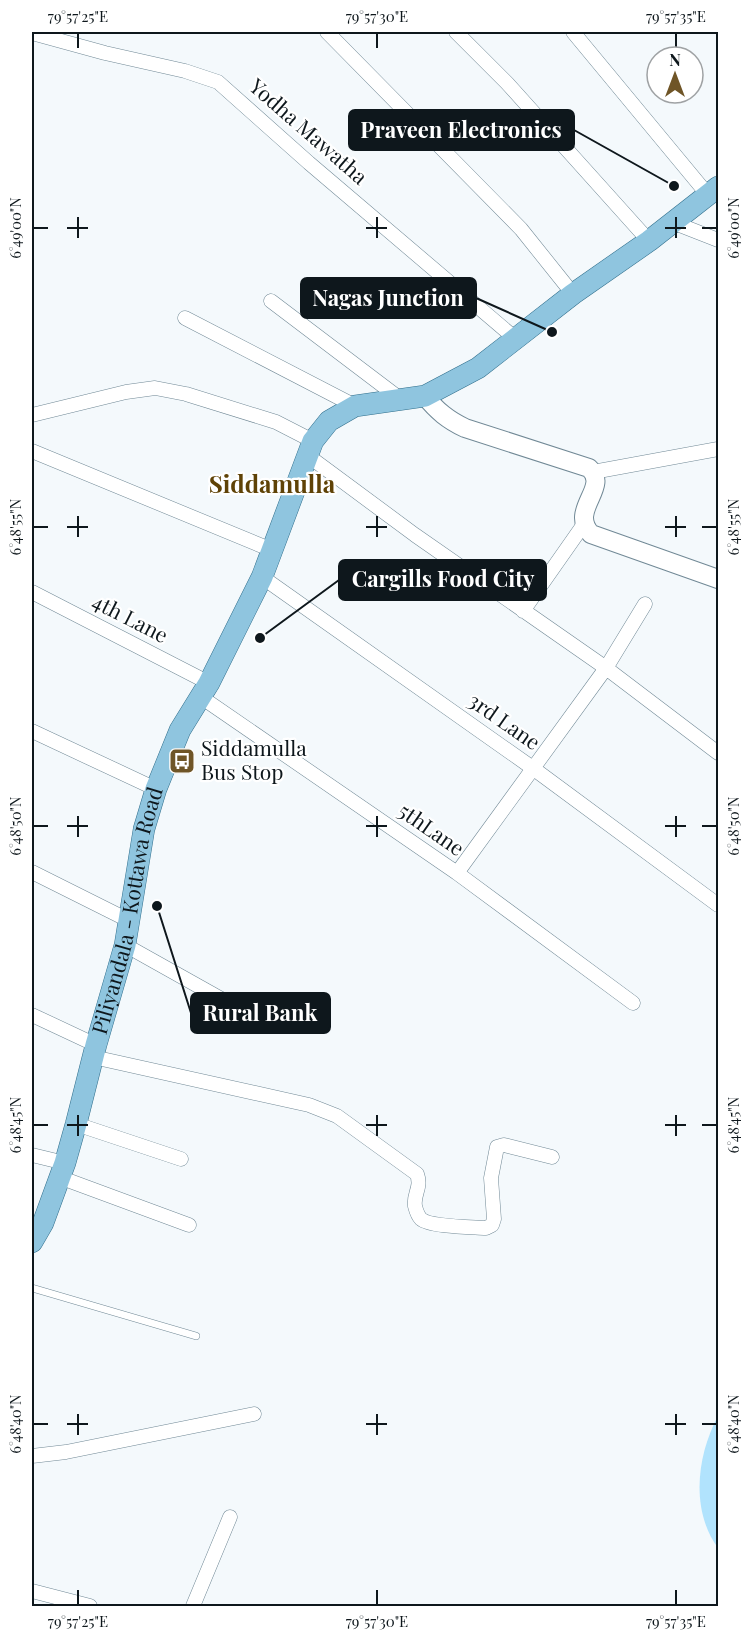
<svg xmlns="http://www.w3.org/2000/svg" width="750" height="1638" font-family="'Playfair Display',serif">
  <rect width="100%" height="100%" fill="#f4f9fc"/>
  <path fill="#b1e3fd" d="M718 1416V1548C690 1510 697 1455 718 1416Z"/>
  <g fill="none" stroke-linecap="round" stroke-linejoin="round">
    <g stroke="#718996" stroke-width="8">
      <path id="lane" d="M32 1288 196 1336"/>
    </g>
    <g stroke="#718996" stroke-width="15">
      <path id="street" d="M327 32 521 229 573 294
        M456 32 507 83 649 241
        M573 32 708 195
        M32 33 105 53 185 71 218 82 309 163 517 340
        M672 222 718 240
        M271 301 403 401
        M185 318 355 406
        M32 415 126 392 155 388 186 394 276 422 313 441
        M32 451 272 550
        M307 455 415 535 606 668 718 753
        M593 472 718 449
        M262 577 534 769 718 905
        M32 592 209 683
        M523 611 584 524
        M201 697 457 873 633 1003
        M32 731 156 789
        M32 872 130 921
        M457 873 606 668 645 604
        M125 945 250 1015
        M32 1015 96 1045
        M93 1057 309 1105 337 1116 417 1174C422 1188 413 1194 415 1206 416 1210 418 1216 421 1219 430 1227 473 1227 486 1228L492 1225 494 1219 491 1178 497 1147 504 1145 552 1157
        M76 1124 181 1159
        M32 1155 65 1163
        M59 1177 189 1225
        M32 1456 66 1452 254 1414
        M32 1591 90 1606
        M193 1606 230 1517"/>
    </g>
    <g stroke="#718996" stroke-width="20">
      <path id="secondary" d="M425 396C437 411 448 420 465 428L589 468C611 487 568 510 591 534L718 579"/>
    </g>
    <g stroke="#316f8c" stroke-width="22">
      <g id="primary">
        <path id="s1" d="M32 1242 43 1223 65 1163 76 1124 96 1045 125 945 144 829 156 789 180 730 209 683 262 577 313 441 329 421 355 406 425 396 478 368 573 294 649 241 718 187"/>
      </g>
    </g>
    <use href="#lane" stroke="#fff" stroke-width="7"/>
    <use href="#street" stroke="#fff" stroke-width="14"/>
    <use href="#secondary" stroke="#fff" stroke-width="18"/>
    <use href="#primary" stroke="#8fc5df" stroke-width="21"/>
  </g>
  <path fill="none" stroke="#0e171c" stroke-width="2" d="M78 33V48M377 33V48M676 33V48M78 217V238M377 217V238M676 217V238M33 228H48M67 228H88M366 228H387M665 228H686M702 228H717M78 516V537M377 516V537M676 516V537M33 527H48M67 527H88M366 527H387M665 527H686M702 527H717M78 816V837M377 816V837M676 816V837M33 826H48M67 826H88M366 826H387M665 826H686M702 826H717M78 1115V1136M377 1115V1136M676 1115V1136M33 1125H48M67 1125H88M366 1125H387M665 1125H686M702 1125H717M78 1414V1435M377 1414V1435M676 1414V1435M33 1424H48M67 1424H88M366 1424H387M665 1424H686M702 1424H717M78 1590V1605M377 1590V1605M676 1590V1605"/>
  <defs>
    <g id="bus-square" transform="scale(1.35)"><rect x="-9" y="-9" width="18" height="18" rx="4" fill="#6f5527" stroke="#fff"/><path d="M-5-6H5V4H4V6H2V4H-2V6H-4V4H-5ZM-3.5-4V0h7V-4ZM-3.5 1.2v1.5H-2V1.2ZM2 1.2v1.5H3.5V1.2Z" fill="#fff"/></g>
  </defs>
  <g fill-rule="evenodd">
    <use href="#bus-square" x="182" y="761"/>
  </g>
  <g text-anchor="middle" stroke-width="4.5" stroke-linejoin="round" paint-order="stroke">
    <g font-size="21" fill="#0e171c" stroke="#fff">
      <text transform="translate(308 132) rotate(41)" y="7">Yodha Mawatha</text>
      <text transform="translate(130 619) rotate(27)" y="7">4th Lane</text>
      <text transform="translate(504 722) rotate(35)" y="7">3rd Lane</text>
      <text transform="translate(431 830) rotate(35)" y="7">5thLane</text>
      <text dy="7" stroke="none"><textPath href="#s1" startOffset="346">Piliyandala - Kottawa Road</textPath></text>
    </g>
    <g font-size="21" fill="#0e171c" stroke="#fff" text-anchor="start">
      <text x="201" y="756">Siddamulla<tspan x="201" dy="24">Bus Stop</tspan></text>
    </g>
    <g font-size="24" font-weight="bold" fill="#5f4206" stroke="#fff">
      <text x="272" y="493">Siddamulla</text>
    </g>
  </g>
  <path fill="none" stroke="#0e171c" stroke-width="2" d="M674 186L574 130M552 332L476 298M260 638L339 580M157 906L191 1013"/>
  <g fill="#0e171c" stroke="#fff" stroke-width="2">
    <circle cx="674" cy="186" r="6"/>
    <circle cx="552" cy="332" r="6"/>
    <circle cx="260" cy="638" r="6"/>
    <circle cx="157" cy="906" r="6"/>
  </g>
  <g fill="#0e171c" stroke="#0e171c" stroke-width="2">
    <rect x="349" y="110" width="225" height="40" rx="6"/>
    <rect x="301" y="278" width="175" height="40" rx="6"/>
    <rect x="339" y="560" width="207" height="40" rx="6"/>
    <rect x="191" y="993" width="139" height="40" rx="6"/>
  </g>
  <g font-size="22" text-anchor="middle" font-weight="bold" fill="#fff">
    <text x="461" y="138">Praveen Electronics</text>
    <text x="388" y="306">Nagas Junction</text>
    <text x="443" y="587">Cargills Food City</text>
    <text x="260" y="1021">Rural Bank</text>
  </g>
  <rect width="750" height="1638" fill="none" stroke="#ffffff" stroke-width="66"/>
  <g transform="translate(675 75)"><circle r="28" fill="#ffffff" stroke="#9fa2a4" stroke-width="1.5"/>
  <path d="M0-4.5L10 22L0 15L-10 22Z" fill="#6f5527"/>
  <text y="-9" font-size="16" font-weight="bold" text-anchor="middle" fill="#0e171c">N</text>
  </g>
  <rect x="33" y="33" width="684" height="1572" fill="none" stroke="#0e171c" stroke-width="2"/>
  <g font-size="15" text-anchor="middle" fill="#0e171c">
    <text x="78" y="22">79°57'25"E</text>
    <text x="377" y="22">79°57'30"E</text>
    <text x="676" y="22">79°57'35"E</text>
    <text transform="translate(16 228) rotate(-90)" y="5">6°49'00"N</text>
    <text transform="translate(734 228) rotate(-90)" y="5">6°49'00"N</text>
    <text transform="translate(16 527) rotate(-90)" y="5">6°48'55"N</text>
    <text transform="translate(734 527) rotate(-90)" y="5">6°48'55"N</text>
    <text transform="translate(16 826) rotate(-90)" y="5">6°48'50"N</text>
    <text transform="translate(734 826) rotate(-90)" y="5">6°48'50"N</text>
    <text transform="translate(16 1125) rotate(-90)" y="5">6°48'45"N</text>
    <text transform="translate(734 1125) rotate(-90)" y="5">6°48'45"N</text>
    <text transform="translate(16 1424) rotate(-90)" y="5">6°48'40"N</text>
    <text transform="translate(734 1424) rotate(-90)" y="5">6°48'40"N</text>
    <text x="78" y="1627">79°57'25"E</text>
    <text x="377" y="1627">79°57'30"E</text>
    <text x="676" y="1627">79°57'35"E</text>
  </g>
</svg>
